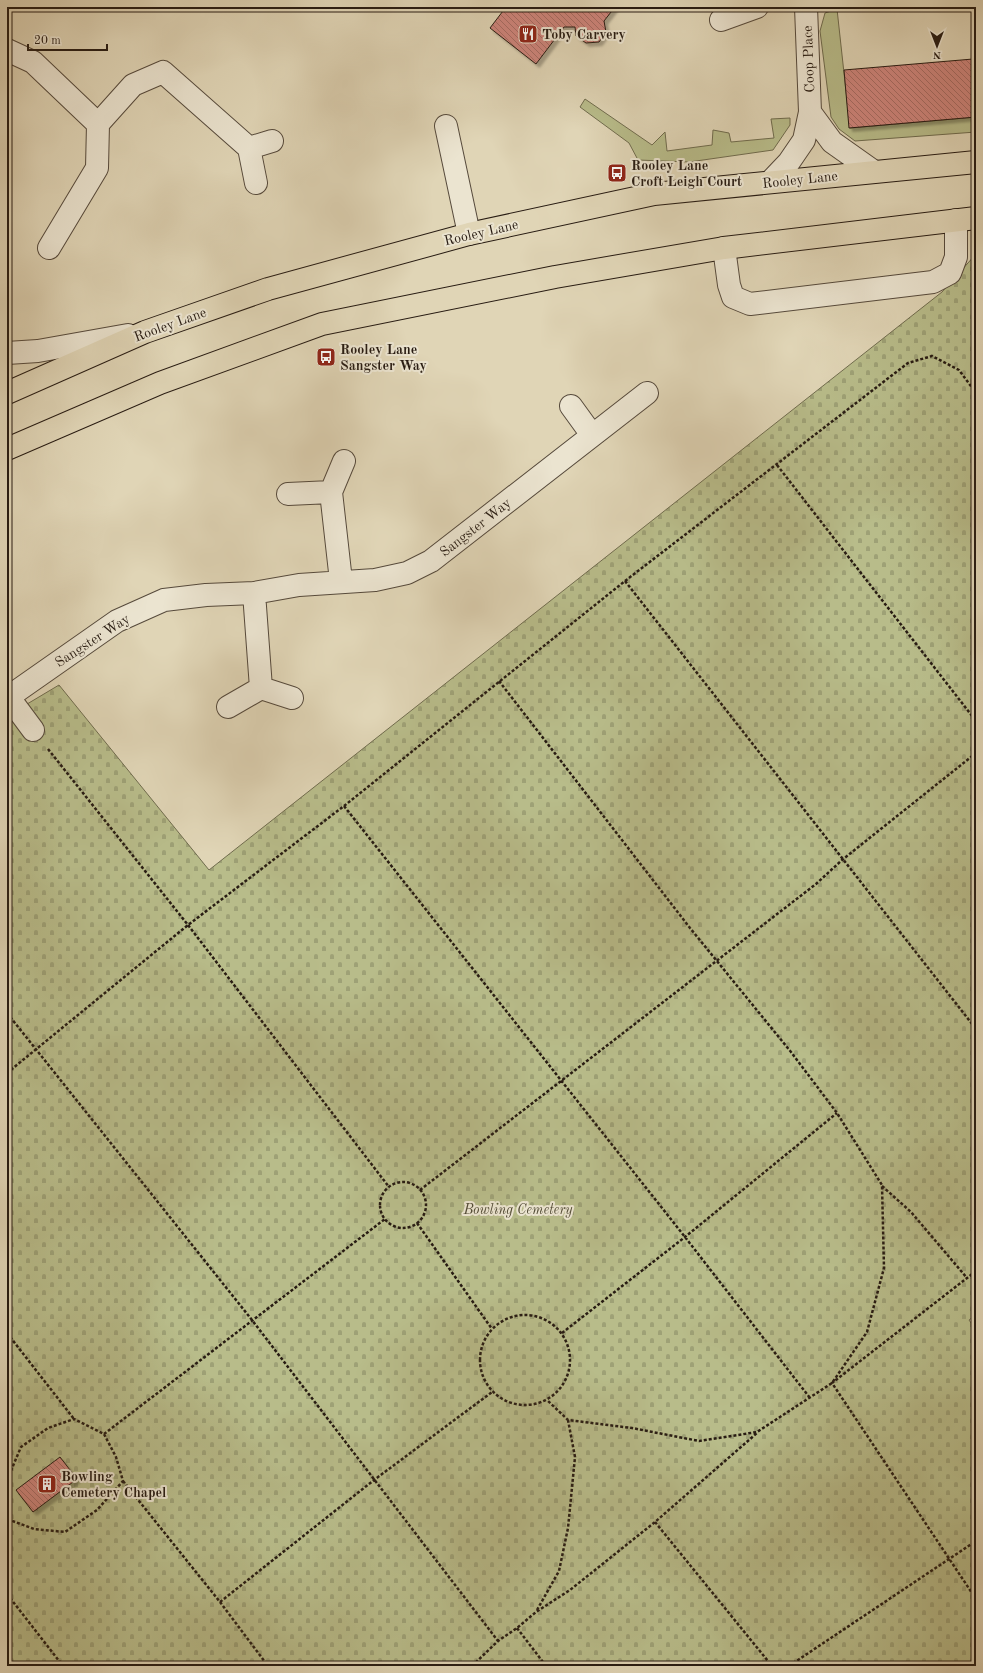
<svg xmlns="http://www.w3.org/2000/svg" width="983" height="1673" font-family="'Old Standard TT',serif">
  <defs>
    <pattern id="cemetery-stones" width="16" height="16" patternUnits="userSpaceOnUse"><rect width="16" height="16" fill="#b8bc8a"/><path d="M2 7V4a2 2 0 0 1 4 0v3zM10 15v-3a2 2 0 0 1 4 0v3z" fill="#9ea176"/></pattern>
    <pattern id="building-back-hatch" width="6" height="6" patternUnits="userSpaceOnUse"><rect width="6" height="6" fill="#ce857c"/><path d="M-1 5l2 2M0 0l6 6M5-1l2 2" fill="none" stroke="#a76c64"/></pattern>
    <filter id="shadow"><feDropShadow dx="3.5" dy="3.5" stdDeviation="1" flood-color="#0004"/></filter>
  </defs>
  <rect width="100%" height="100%" fill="#e0d5b6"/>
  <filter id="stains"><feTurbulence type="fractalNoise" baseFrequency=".005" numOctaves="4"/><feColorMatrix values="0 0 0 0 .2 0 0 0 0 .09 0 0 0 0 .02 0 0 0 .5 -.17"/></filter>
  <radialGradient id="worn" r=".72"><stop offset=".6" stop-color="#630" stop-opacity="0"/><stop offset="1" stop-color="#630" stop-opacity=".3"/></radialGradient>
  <path fill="#b8bc8a" stroke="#706c4e" d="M837 9 850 128 976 117V132L855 141 839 129 831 117 820 31 825 13Z
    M585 99 652 145 665 132 667 151 712 145 713 130 729 133 731 142 774 138 771 119 790 118V125L773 150 689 162 638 160 629 143 580 107Z"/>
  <path fill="url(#cemetery-stones)" stroke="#706c4e" d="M976 254V1315L969 1320 976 1330V1666H7V716L59 685 209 870 942 292Z"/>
  <path fill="url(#building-back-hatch)" stroke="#281c13" filter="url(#shadow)" d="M506 7H615L604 21 606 32 599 42 586 43 576 36 575 27H564L536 64 490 28Z
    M973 59 976 117 849 128 844 70Z
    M60 1457 77 1479 33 1512 16 1490Z"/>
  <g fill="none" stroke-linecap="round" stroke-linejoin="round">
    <g stroke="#564a3c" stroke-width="24">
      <path id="minor" d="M721 20 757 7
        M7 50 33 62 98 124 133 85 163 72 249 148 272 141
        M810 112 832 142 873 171
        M446 126 469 234
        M249 148 256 183
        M770 182 789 162 804 140 810 112 806 7
        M49 248 97 168 98 124
        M724 248 729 285 733 297 750 304 933 282 950 273 956 257V220
        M7 353 38 351 128 335
        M571 406 592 435
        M331 492 341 581
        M288 494 331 492 344 461
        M254 593 261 688
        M7 695 33 730
        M7 698 117 621 164 600 206 595 254 593 299 585 375 580 407 573 431 561 647 393
        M228 707 261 688 292 698"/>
    </g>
    <g stroke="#281c13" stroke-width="24">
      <path id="highway" d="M7 393 145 332 268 289 469 234 654 194 976 162
        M7 449 160 383 322 324 555 277 724 248 976 218"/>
    </g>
    <path stroke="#281c13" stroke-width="2.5" stroke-dasharray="3 2" stroke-linecap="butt" d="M777 465 976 721
      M625 581 976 1029
      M499 681 690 928 791 1052 837 1113 882 1185 884 1268 867 1332 832 1383 757 1432 699 1441 632 1428 568 1420 547 1400
      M48 749 188 925 389 1187
      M344 806 685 1237 810 1398
      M7 1013 252 1320 498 1641
      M7 1073 188 925 344 806 625 581 908 363 932 356 959 370 976 393
      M380 1205a23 23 0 1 1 46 0a23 23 0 1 1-46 0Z
      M882 1186 911 1212 967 1278
      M420 1190 816 884 842 860 976 753
      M417 1223 492 1329
      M976 1271 832 1383 976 1599
      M480 1360a45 45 0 1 1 90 0a45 45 0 1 1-90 0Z
      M7 1333 74 1419
      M562 1333 685 1237 837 1113
      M104 1434 385 1219
      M7 1480 21 1447 48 1428 74 1419 104 1434 116 1457 123 1481 97 1510 65 1532 34 1529 7 1519
      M123 1481 220 1602 268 1666
      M655 1522 772 1666
      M7 1594 63 1666
      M220 1602 374 1480 492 1392
      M537 1610 559 1571 568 1528 575 1457 568 1420
      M517 1628 546 1666
      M472 1666 498 1641 517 1628 536 1612 570 1590 655 1522 757 1433
      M789 1666 976 1541"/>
    <use href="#minor" stroke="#ebe4d0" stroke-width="22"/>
    <use href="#highway" stroke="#e0d5b6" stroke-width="22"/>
  </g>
  <defs>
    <g id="restaurant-square" transform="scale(1)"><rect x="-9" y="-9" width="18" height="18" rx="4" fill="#8f2418" stroke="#ebe4d0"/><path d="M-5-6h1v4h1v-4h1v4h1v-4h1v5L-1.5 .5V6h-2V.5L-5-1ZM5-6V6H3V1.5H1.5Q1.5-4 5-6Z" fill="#fff"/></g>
    <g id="bus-square" transform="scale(1)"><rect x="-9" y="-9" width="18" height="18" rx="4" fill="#8f2418" stroke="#ebe4d0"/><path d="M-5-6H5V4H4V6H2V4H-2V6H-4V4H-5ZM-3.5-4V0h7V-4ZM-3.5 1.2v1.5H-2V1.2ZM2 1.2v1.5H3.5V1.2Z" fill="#fff"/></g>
    <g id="building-square" transform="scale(1)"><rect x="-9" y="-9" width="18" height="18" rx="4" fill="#8f2418" stroke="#ebe4d0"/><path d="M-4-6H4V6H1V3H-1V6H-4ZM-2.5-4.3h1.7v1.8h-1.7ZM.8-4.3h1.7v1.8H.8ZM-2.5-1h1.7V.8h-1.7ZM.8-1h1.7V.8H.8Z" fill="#fff"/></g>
  </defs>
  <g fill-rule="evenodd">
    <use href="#restaurant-square" x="528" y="34"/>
    <use href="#bus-square" x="617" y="173"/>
    <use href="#bus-square" x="326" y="357"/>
    <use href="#building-square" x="47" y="1484"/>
  </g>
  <g text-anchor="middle" stroke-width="4" stroke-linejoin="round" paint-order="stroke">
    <g font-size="14" font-weight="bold" fill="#281c13" stroke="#ebe4d0" text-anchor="start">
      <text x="542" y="39">Toby Carvery</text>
      <text x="631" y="170">Rooley Lane<tspan x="631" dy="16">Croft Leigh Court</tspan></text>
      <text x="340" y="354">Rooley Lane<tspan x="340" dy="16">Sangster Way</tspan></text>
      <text x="61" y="1481">Bowling<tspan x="61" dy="16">Cemetery Chapel</tspan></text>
    </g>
    <g font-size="14" fill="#281c13" stroke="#ebe4d0">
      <text transform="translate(808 59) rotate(-92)" y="5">Coop Place</text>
      <text transform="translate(800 179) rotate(-6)" y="5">Rooley Lane</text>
      <text transform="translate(481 232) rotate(-13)" y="5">Rooley Lane</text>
      <text transform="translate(170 324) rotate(-20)" y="5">Rooley Lane</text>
      <text transform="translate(475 527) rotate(-38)" y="5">Sangster Way</text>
      <text transform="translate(92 640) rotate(-33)" y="5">Sangster Way</text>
    </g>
    <g font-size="14" font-style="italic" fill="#534c37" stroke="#ebe4d0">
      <text x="518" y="1214">Bowling Cemetery</text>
    </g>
  </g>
  <rect width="983" height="1673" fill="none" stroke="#e0d5b6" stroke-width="24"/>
  <rect x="8" y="8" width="967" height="1657" fill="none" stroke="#281c13" stroke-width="2"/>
  <rect x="12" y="12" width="959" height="1649" fill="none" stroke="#281c13"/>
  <g transform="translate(937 46) rotate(180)" stroke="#ebe4d0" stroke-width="3" paint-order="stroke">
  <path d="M0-3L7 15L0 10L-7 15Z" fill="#281c13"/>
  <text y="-6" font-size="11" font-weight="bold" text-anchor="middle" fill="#281c13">N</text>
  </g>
  <path d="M28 44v6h79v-6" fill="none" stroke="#281c13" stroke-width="2"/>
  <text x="34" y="44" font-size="12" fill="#281c13" stroke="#ebe4d0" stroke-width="3" paint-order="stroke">20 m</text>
  <rect width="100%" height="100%" filter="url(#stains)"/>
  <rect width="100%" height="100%" fill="url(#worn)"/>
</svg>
